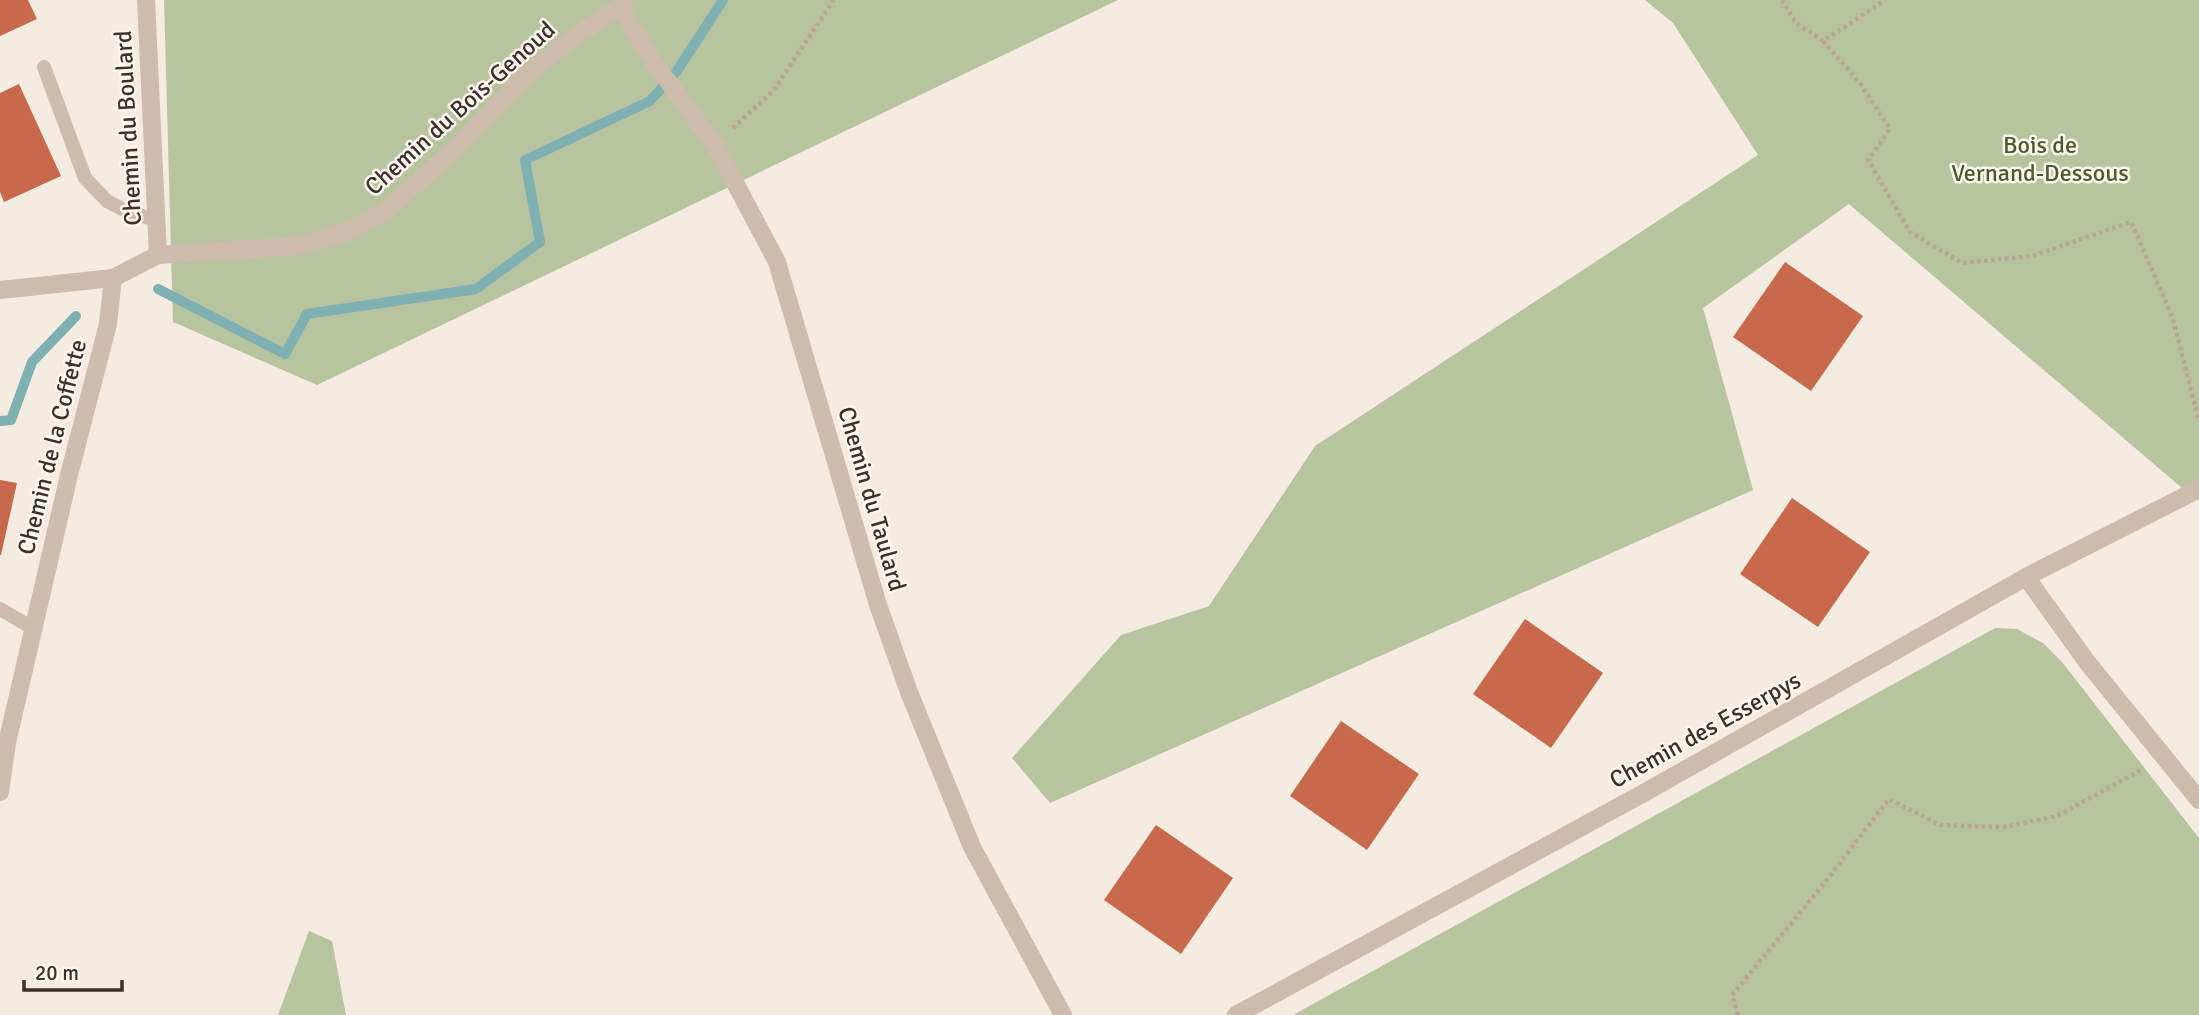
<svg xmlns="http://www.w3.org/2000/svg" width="2199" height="1015" font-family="Signika,sans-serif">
  <rect width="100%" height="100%" fill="#f4ebe1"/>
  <path fill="#b8c4a0" d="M164 0H1118L317 385 173 322Z
    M1645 0H2199V489L2189 494 1849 204 1703 308 1753 490 1050 803 1012 758 1121 635 1209 606 1315 446 1758 155 1673 23Z
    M1995 628 2017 629 2043 643 2062 662 2199 838V1015H1293Z
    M309 931 332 941 346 1015H278Z"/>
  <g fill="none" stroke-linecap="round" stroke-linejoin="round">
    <path stroke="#7fb0b2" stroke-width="10" d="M158 289 285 354 307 314 476 289 540 242 525 160 650 101 677 71 723 0
      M0 421 11 420 32 362 76 316"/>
  </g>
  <path fill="#c8694b" d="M0 0H28L37 19 0 36Z
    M19 84 61 176 4 202 0 192V93Z
    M1785 262 1863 316 1811 391 1733 337Z
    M0 480 17 483 1 555H0Z
    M1792 498 1870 552 1818 627 1740 574Z
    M1525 619 1603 673 1551 748 1473 694Z
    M1341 721 1419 774 1367 850 1290 796Z
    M1156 825 1233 878 1181 954 1104 900Z"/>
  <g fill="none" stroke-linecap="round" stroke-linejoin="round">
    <path stroke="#b9a596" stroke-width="4.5" stroke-dasharray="3.5 3.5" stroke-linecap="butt" d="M1782 0 1796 23 1823 41 1885 0
      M1823 41 1860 83 1890 129 1868 160 1910 232 1962 263 2032 256 2131 222 2172 316 2199 421
      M733 128 773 91 834 0
      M1738 1015 1732 995 1823 885 1889 799 1940 825 2004 827 2057 816 2143 769"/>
    <path stroke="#cdbbac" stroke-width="14" d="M44 67 85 178 107 201 130 213 157 220
      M0 609 34 629"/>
    <path stroke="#cdbbac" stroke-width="18" d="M146 0 158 255
      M620 7 653 61 715 145 777 262 878 605 909 692 972 847 1063 1015
      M0 290 113 278 158 255 296 246 347 232 388 209 448 155 531 71 580 33 620 7 624 0
      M2026 577 2087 662 2199 800
      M0 792 7 743 69 475 108 324 113 278
      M1236 1015 1642 794 2026 577 2199 489"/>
  </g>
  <g text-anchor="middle" stroke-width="5" stroke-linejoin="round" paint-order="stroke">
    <g font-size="24" fill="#3b302b" stroke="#fbf5ee">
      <text transform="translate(460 108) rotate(-42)" y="8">Chemin du Bois-Genoud</text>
      <text transform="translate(128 128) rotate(-93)" y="8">Chemin du Boulard</text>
      <text transform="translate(52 447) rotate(-76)" y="8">Chemin de la Coffette</text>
      <text transform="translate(872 499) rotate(74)" y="8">Chemin du Taulard</text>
      <text transform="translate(1705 730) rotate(-29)" y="8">Chemin des Esserpys</text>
    </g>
    <g font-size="24" fill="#4a5a2e" stroke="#fbf5ee">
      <text x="2040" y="153">Bois de<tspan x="2040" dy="28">Vernand-Dessous</tspan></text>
    </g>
  </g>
  <path d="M24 980v10h98v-10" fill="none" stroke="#3b302b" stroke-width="3.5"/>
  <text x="35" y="980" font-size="21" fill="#3b302b" stroke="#fbf5ee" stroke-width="5" paint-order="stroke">20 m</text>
</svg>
